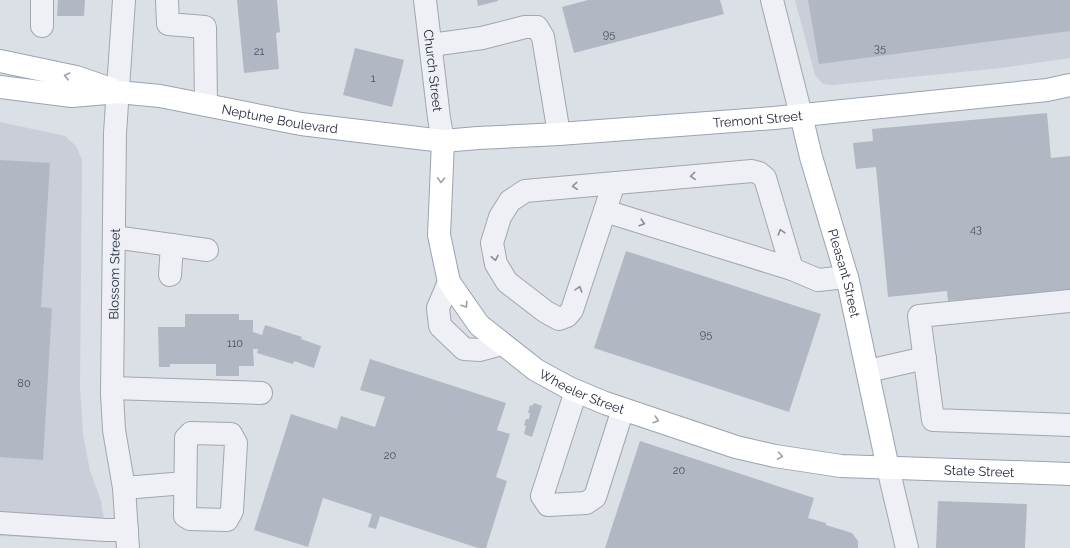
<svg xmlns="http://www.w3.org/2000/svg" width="1070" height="548" font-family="Raleway,sans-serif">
  <rect width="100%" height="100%" fill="#dbdfe6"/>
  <path fill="#c9ced8" d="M795 0H1070V58L1001 68 832 85 823 84 815 75Z
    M0 122 65 136 76 146 82 160 80 387 83 434 90 471 101 501 106 530V541L0 536Z"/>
  <path fill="#b2b8c3" d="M58 0H85L84 16H57Z
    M237 0H277L280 32 276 33 279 69 244 73Z
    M477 0H498V1L478 6Z
    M588 0H720L724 14 574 53 562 7Z
    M808 0H1070V31L819 64Z
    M355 48 404 60 392 107 343 95Z
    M1047 113 1051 158 1070 156V290L948 301 947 291 888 297 876 167 856 169 853 143 873 141 872 129Z
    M0 160 50 163 41 307 52 308 43 460 0 457Z
    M626 251 821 314 789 412 594 348Z
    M185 314H239V320H253V332L262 335 265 325 302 337 301 339 321 346 314 368 294 361 293 364 257 353 258 349H253L254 366H239V376H216V364H170V367H159L158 327H185Z
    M370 359 506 403 497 430 510 434 496 477 507 481 486 548H478L380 516 376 529 368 527 372 514 323 498 308 547 254 530 291 414 337 429 341 416 375 427 385 397 360 390Z
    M534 403 542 406 532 437 524 434 526 426 524 425 526 419H529L530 413H528L530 405 532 406Z
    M640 441 814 498 808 518 826 523V525L852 533 858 541V548H605Z
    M938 501 1027 504 1025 548H936Z"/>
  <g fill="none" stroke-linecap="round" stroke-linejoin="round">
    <g stroke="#a1a6b0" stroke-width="24">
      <g id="minor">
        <path d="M124 0 115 133 112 394 114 430 124 488 128 548"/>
        <path d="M167 0 168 24 205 27 206 105"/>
        <path id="s1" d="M425 0 439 118 443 141"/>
        <path d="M772 0 801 115"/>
        <path d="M42 26V0"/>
        <path d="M431 45 482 38 525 27H537L543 37 559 134"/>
        <path d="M614 183 572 310 567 316 559 319 546 312 507 282 496 264 492 243 500 217 510 201 525 191 752 171 759 173 765 178 792 269"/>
        <path d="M605 211 792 269 818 280 847 277"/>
        <path d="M114 237 207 250"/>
        <path d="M170 275 172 245"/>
        <path d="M449 282 438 308 440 326 464 349 480 350 502 344"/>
        <path d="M1070 301 919 316 933 420 1070 425"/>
        <path d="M868 371 925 358"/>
        <path d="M112 388 261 393"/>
        <path d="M576 391 542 496 548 505 586 503 595 497 623 409"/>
        <path d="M191 433 231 434 236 443 232 511 227 520 190 519 185 516 186 438Z"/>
        <path d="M888 468 907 548"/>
        <path d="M124 488 185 483"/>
        <path d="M0 523 106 530H127"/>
      </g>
    </g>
    <g stroke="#9aa3b2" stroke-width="24">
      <g id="major">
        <path d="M0 61 76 77 111 89"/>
        <path id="s2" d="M0 87 72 96 118 92 160 96 301 124 443 141 478 138 559 134 774 118 1047 90 1070 85"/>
        <path id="s3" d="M801 115 811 157 848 281 888 468"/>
        <path id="s4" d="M443 141 439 235 449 282 479 325 536 370 569 388 605 403 736 447 775 456 841 466 1070 474"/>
      </g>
    </g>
    <use href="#minor" stroke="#eef0f5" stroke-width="22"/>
    <use href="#major" stroke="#fff" stroke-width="22"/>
  </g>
  <defs><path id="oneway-chevron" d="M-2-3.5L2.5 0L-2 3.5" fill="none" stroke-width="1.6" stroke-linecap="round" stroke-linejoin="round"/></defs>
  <g stroke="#9da0a8">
    <use href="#oneway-chevron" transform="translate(67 76) rotate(-168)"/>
    <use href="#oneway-chevron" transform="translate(441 180) rotate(92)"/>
    <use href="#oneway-chevron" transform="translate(465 305) rotate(56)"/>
    <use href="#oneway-chevron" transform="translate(656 420) rotate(18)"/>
    <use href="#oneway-chevron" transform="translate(780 456) rotate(10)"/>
  </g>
  <g stroke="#8a8e99">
    <use href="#oneway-chevron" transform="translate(693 176) rotate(175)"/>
    <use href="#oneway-chevron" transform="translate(575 186) rotate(175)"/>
    <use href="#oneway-chevron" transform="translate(642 223) rotate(17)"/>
    <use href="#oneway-chevron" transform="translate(781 232) rotate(-106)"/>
    <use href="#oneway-chevron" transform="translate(495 258) rotate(79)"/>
    <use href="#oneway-chevron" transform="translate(579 289) rotate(-72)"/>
  </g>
  <g text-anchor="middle" stroke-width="3" stroke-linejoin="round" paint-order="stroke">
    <g font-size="11" fill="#48505e">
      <text x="609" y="38">95</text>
      <text x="880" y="52">35</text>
      <text x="259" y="55">21</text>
      <text x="373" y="82">1</text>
      <text x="976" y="233">43</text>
      <text x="706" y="338">95</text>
      <text x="235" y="347">110</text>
      <text x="24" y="387">80</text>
      <text x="390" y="459">20</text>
      <text x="679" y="474">20</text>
    </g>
    <g font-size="13" fill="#252d3d" stroke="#eaeef4">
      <text dy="5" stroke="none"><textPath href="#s1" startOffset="71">Church Street</textPath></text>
      <text dy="5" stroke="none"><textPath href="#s2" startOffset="283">Neptune Boulevard</textPath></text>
      <text dy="5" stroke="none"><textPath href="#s2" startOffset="763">Tremont Street</textPath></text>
      <text dy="5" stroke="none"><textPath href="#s3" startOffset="164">Pleasant Street</textPath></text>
      <text transform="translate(114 274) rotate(-89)" y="5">Blossom Street</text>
      <text dy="5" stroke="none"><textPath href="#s4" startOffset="318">Wheeler Street</textPath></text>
      <text dy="5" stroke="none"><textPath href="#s4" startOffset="727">State Street</textPath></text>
    </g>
  </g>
</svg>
